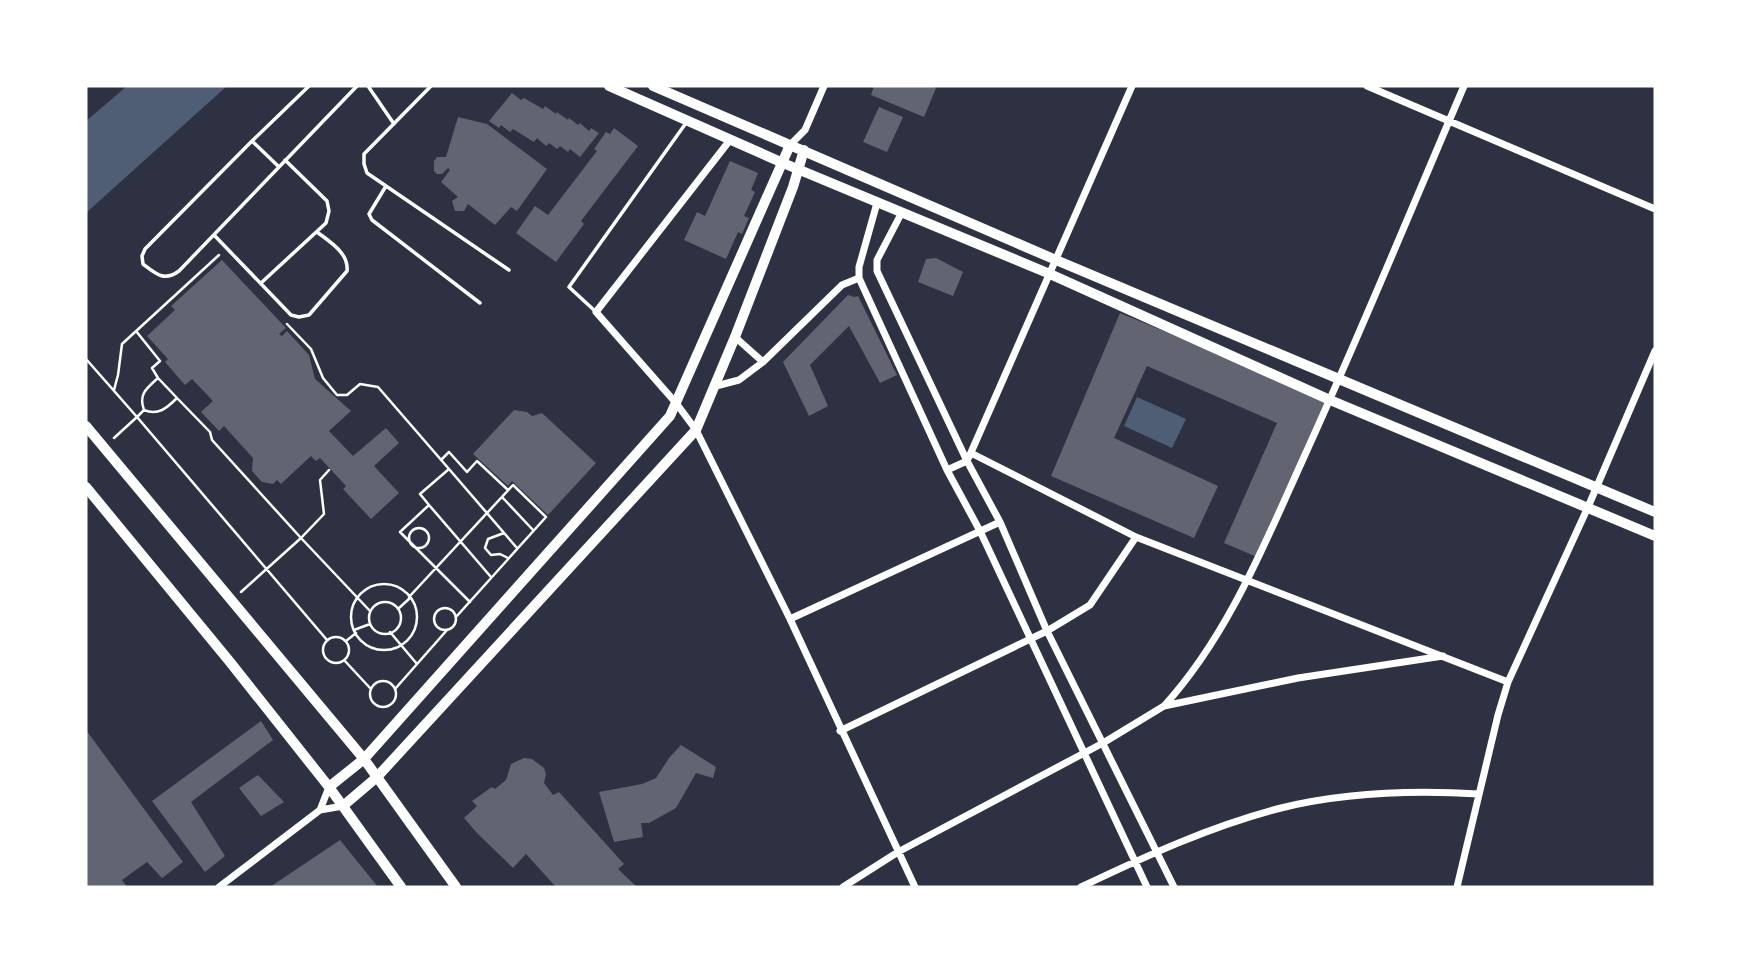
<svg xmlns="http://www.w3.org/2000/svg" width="1741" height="973" font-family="'Times New Roman',serif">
  <rect width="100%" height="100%" fill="#2d3142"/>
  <path fill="#4f5d75" d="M127 86H227L86 213V121Z
    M1137 397 1186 419 1172 448 1124 426Z"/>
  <path fill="#626471" d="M874 86H931L936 88 924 117 871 95Z
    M512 93 521 100 524 98 543 109 545 106 556 114 557 112 568 120 569 118 578 125 580 123 589 131 591 128 599 133 580 157 570 149 568 152 560 146 557 149 549 143 546 146 537 138 534 142 513 129 510 132 501 125 499 128 489 121Z
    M879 107 903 117 887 152 863 142Z
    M458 117 487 124 547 169 517 211 511 207 495 225 468 204 464 211H455L452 201 458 197 441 182 450 170 448 168 442 174H437L434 171V161L437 157H446Z
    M614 128 638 146 581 221 584 224 556 262 516 233 535 206 548 215 597 151 594 149 606 132 610 134Z
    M730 161 758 173 751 190 755 192 744 216 749 218 742 234 738 232 726 259 684 240 697 212 705 216Z
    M936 258 963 272 953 296 918 282 926 259Z
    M222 260 286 328 279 334 282 336 287 331 309 355 315 379 351 411 329 431 353 456 386 428 399 443 374 466 399 493 371 519 343 489 346 486 320 458 316 461 311 456 281 484 277 480 273 484 262 482 252 471 253 458 224 426 219 431 201 412 213 401 192 379 185 385 165 362 168 359 147 336 175 310 171 306Z
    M848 295 854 297 858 296 897 375 880 383 849 326 810 365 828 406 809 416 783 362Z
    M1120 313 1328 399 1257 557 1224 543 1277 423 1147 366 1114 438 1218 486 1194 538 1051 476Z
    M514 410 527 412 532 416 542 413 596 463 548 515 512 481 508 486 473 454Z
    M261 721 273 740 191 802 225 856 205 872 152 801Z
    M86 730 183 862 162 878 147 862 122 880 127 887H86Z
    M681 745 716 767 713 778 696 773 676 808 649 823H641L643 837 614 842 599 792 642 784 656 778 669 758Z
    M524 758 532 759 544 768 546 774 544 783 553 795 559 792 624 864 618 869 637 887H556L526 854 513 868 477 833 464 818 477 806 472 801 492 787 495 789 506 780 511 764Z
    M258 775 284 802 261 816 239 788Z
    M340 840 378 887H270Z"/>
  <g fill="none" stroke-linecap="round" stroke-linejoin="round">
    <path stroke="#fff" stroke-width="2.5" d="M287 324 311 349 323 378 337 395H347L360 384 378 387 449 469 420 494 429 505 400 532 470 602
      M136 331 160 361 152 368 158 378C147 388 138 394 144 410L137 417 327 640
      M86 359 137 417 114 438
      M114 390 118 375 122 344 219 255
      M177 398 210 432 212 440 301 538 324 514 320 480 329 470
      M144 410C158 416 167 408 177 398L158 378
      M441 460 449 452 467 472 477 461 508 490
      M449 469 517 548
      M502 497 533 530
      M429 505 491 577
      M409 538a10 10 0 1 1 20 0a10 10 0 1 1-20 0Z
      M504 533 488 539 485 548 491 555 500 554 508 558
      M351 617a33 33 0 1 1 66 0a33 33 0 1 1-66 0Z
      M241 592 301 538 370 611
      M409 597 513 485 546 517 456 617
      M369 618a16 16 0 1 1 32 0a16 16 0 1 1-32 0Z
      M434 619a11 11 0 1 1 22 0a11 11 0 1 1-22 0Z
      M398 609 410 598
      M354 630 370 624
      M390 632 417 664
      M323 650a13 13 0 1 1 26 0a13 13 0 1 1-26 0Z
      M346 641 356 633
      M344 660 370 688
      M370 694a13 13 0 1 1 26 0a13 13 0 1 1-26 0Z
      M395 689 447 630"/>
    <path stroke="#fff" stroke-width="3.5" d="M309 86 252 141 145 249 142 256 143 264C156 274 164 282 179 271L357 86
      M368 86 394 124
      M431 86 364 154V164L367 173 509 270
      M252 141 278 166
      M386 186 369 214 372 220 480 303
      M214 235 291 315 299 317 309 315 347 271C349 253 330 242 317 232
      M261 283 326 223 329 211 327 201 285 160
      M595 311 569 287 686 123"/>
    <path stroke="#fff" stroke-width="7" d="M1367 86 1655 209
      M730 140 596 312 676 403 696 430 790 619 915 887
      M790 145 805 130 824 86
      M877 203 859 267V278L947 470 980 531 1147 887
      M901 214 877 260V271L967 461 1000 522 1047 631 1174 887
      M735 337 763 362
      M716 386 739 380 763 362 842 285 859 278
      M971 453 1136 537 1508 682
      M969 457 1132 86
      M947 470 967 461
      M790 619 1000 522
      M1164 706C1228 636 1265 543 1304 457 1360 334 1411 210 1464 86
      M840 731 1047 631 1090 605 1136 537
      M320 810 329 787
      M219 887 320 810 343 806
      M843 887 898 852 1103 743 1164 706 1298 678 1443 656
      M1081 887C1146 856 1211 826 1281 808 1346 792 1413 790 1479 794
      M1457 887 1498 715 1508 682 1588 507 1655 351"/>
    <path stroke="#fff" stroke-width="10" d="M609 86 783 163 1050 274 1330 400 1655 536
      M653 86 1056 260 1655 512
      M329 787 364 759 670 416 790 145
      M343 806 377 777 696 430 735 337 793 187 804 150"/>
    <path stroke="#fff" stroke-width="10" d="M86 426 364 759 456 887
      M86 487 230 662 329 787 401 887"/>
  </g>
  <rect width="1741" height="973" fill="none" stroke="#ffffff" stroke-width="175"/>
</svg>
